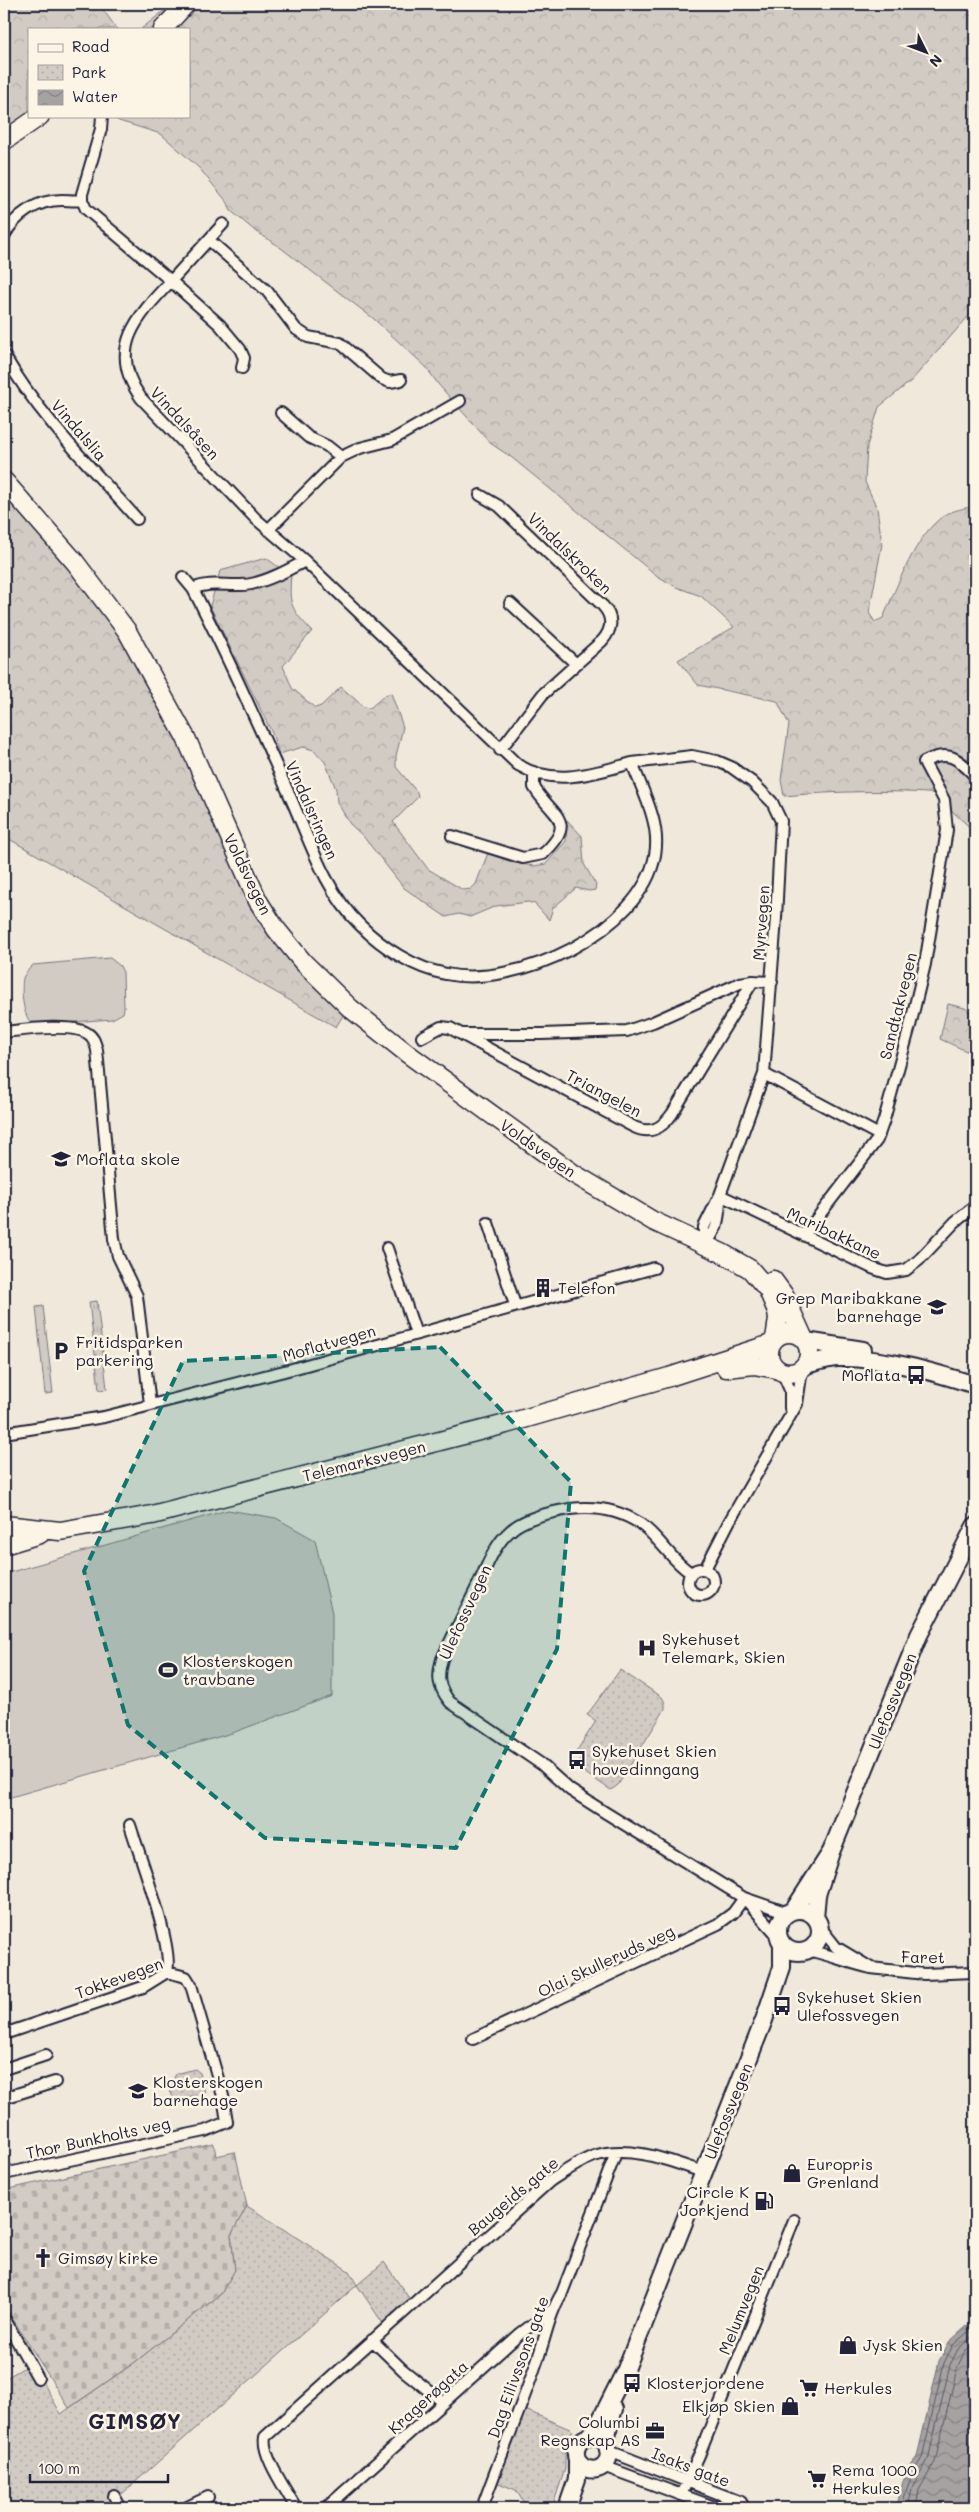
<svg xmlns="http://www.w3.org/2000/svg" width="979" height="2512" font-family="Mali,sans-serif">
  <defs>
    <pattern id="grass-tufts" width="24" height="20" patternUnits="userSpaceOnUse" patternTransform="scale(1.25)"><rect width="24" height="20" fill="#d1cbc3"/><path d="M3 7l-1-3M5 7V3M7 7l1-3M15 17l-1-3M17 17v-4M19 17l1-3" fill="none" stroke="#b3aea8"/></pattern>
    <pattern id="forest-crowns" width="20" height="18" patternUnits="userSpaceOnUse" patternTransform="scale(1.25)"><rect width="20" height="18" fill="#d1cbc3"/><path d="M2 6a3 3 0 1 1 6 0M12 15a3 3 0 1 1 6 0" fill="none" stroke="#b3aea8"/></pattern>
    <pattern id="cemetery-stones" width="16" height="16" patternUnits="userSpaceOnUse" patternTransform="scale(1.25)"><rect width="16" height="16" fill="#d1cbc3"/><path d="M2 7V4a2 2 0 0 1 4 0v3zM10 15v-3a2 2 0 0 1 4 0v3z" fill="#b3aea8"/></pattern>
    <pattern id="park-dots" width="8" height="8" patternUnits="userSpaceOnUse" patternTransform="scale(1.25)"><rect width="8" height="8" fill="#d1cbc3"/><path d="M2 2h.1M6 6h.1" fill="none" stroke="#b3aea8" stroke-width="1.8" stroke-linecap="round"/></pattern>
    <pattern id="water-waves" width="16" height="10" patternUnits="userSpaceOnUse" patternTransform="scale(1.25)"><rect width="16" height="10" fill="#a6a2a2"/><path d="M0 5q4-4 8 0t8 0" fill="none" stroke="#878485"/></pattern>
  </defs>
  <rect width="100%" height="100%" fill="#efe8db"/>
  <filter id="ink" filterUnits="userSpaceOnUse"><feTurbulence type="fractalNoise" baseFrequency=".02" numOctaves="2"/><feDisplacementMap in="SourceGraphic" scale="10" xChannelSelector="R" yChannelSelector="G"/><feConvolveMatrix kernelMatrix="1 2 1 2 8 2 1 2 1" color-interpolation-filters="sRGB"/></filter>
  <g filter="url(#ink)">
    <path fill="url(#grass-tufts)" stroke="#7a767f" d="M97 1301 107 1389 99 1390 89 1302Z
      M43 1306 53 1393 45 1394 36 1307Z"/>
    <path fill="url(#forest-crowns)" stroke="#7a767f" d="M4 4H99L117 29H29V116H53L4 150Z
      M169 4H975V309L911 381 879 407 867 446 865 482 877 508 882 544 869 613 875 622 883 618C897 587 916 533 945 515 953 510 966 508 975 506V832L953 812 943 794C888 790 839 791 784 796L781 780 789 724 777 701 698 685 678 660 734 627 701 596 676 587 656 575 511 457 490 443 438 384 426 367 374 319 277 245 254 230 231 211 228 203 199 168 161 134 119 121 111 116H189V29H141L165 10Z
      M4 470 90 569 259 888 295 945 351 1002 336 1027 4 836Z
      M266 558 291 576C288 605 292 610 312 631L283 666 292 688 315 708 321 706 341 687 364 707 370 708 385 695 391 693 403 727 396 756V767L417 792 418 797 393 822 428 869 463 890 471 889 476 884 488 853 514 863 534 866 546 864 566 841 567 820 582 836 584 864 596 885 595 890 589 891 576 888 553 908 549 920 535 904 528 902 496 906 470 917 459 914 446 917 404 888 363 836 350 824 337 802 336 789 325 762 314 750 303 747 279 754 272 733 210 606 220 571Z
      M948 1004 965 1008 975 1016V1055L940 1039Z"/>
    <path fill="url(#cemetery-stones)" stroke="#7a767f" d="M214 2144 216 2156 235 2152 247 2206 231 2235 235 2270 221 2294 134 2363 69 2408 4 2305V2190Z"/>
    <path fill="url(#park-dots)" stroke="#7a767f" d="M620 1670 662 1697 665 1703V1709L618 1785 611 1790 579 1769 580 1757 576 1752 596 1721 587 1715Z
      M195 2069 200 2073 205 2093 174 2100 169 2088 176 2074Z
      M247 2206 349 2271 357 2285 384 2262 411 2301 384 2325 357 2285 123 2493 98 2508H4V2379L32 2363 61 2414 134 2363 221 2294 235 2270 231 2235Z
      M523 2409 572 2430 565 2446V2469L552 2508H527L516 2490 496 2482Z"/>
    <path fill="#d1cbc3" stroke="#7a767f" d="M110 958 120 966 123 972 124 1008 123 1013 112 1019 34 1025C22 1018 21 991 23 978 25 973 29 969 33 965Z
      M228 1510 276 1518 315 1540 332 1613V1696L232 1733 4 1799V1574Z"/>
    <path fill="url(#water-waves)" stroke="#716f79" d="M975 2319V2508H897C900 2489 904 2472 917 2457L939 2361 949 2342Z"/>
    <g fill="none" stroke-linecap="round" stroke-linejoin="round">
      <path stroke="#575564" stroke-width="1" d="M902 2508C906 2488 911 2475 922 2458L944 2363 953 2345 975 2326
        M908 2508 912 2488 928 2460 950 2365 958 2349 975 2334
        M916 2508 919 2490 935 2462 957 2368 964 2353 975 2344"/>
      <g stroke="#22223b" stroke-width="14">
        <path id="minor" d="M102 116 101 129 82 194V200L86 209 171 281 223 224
          M4 236C15 215 37 200 62 200 69 200 75 201 82 200
          M209 240 267 291 296 329 308 337 340 343 382 379 390 382 401 380
          M4 355C39 416 91 467 137 519
          M242 368 244 358 240 349 220 325 171 281C137 317 106 349 141 398L256 519 305 561
          M281 413 308 437 327 446 341 457
          M480 495 499 506 603 606C614 618 612 630 602 641L543 694 500 750
          M268 530 341 457 360 448 392 440 460 401
          M305 561 518 765C555 787 594 773 632 763 643 792 661 824 655 855 642 931 516 989 446 974 414 968 383 948 360 925 324 890 309 838 289 794 258 725 228 656 193 589 211 580 232 588 251 584 270 580 288 570 305 561Z
          M183 577 193 589
          M510 603 575 663
          M632 763 692 756 717 761 731 767 752 782 772 802 781 821 776 918 764 1074 720 1195 704 1227V1244
          M452 836 523 858 543 854C580 820 550 815 534 787V773
          M4 1032C22 1030 72 1023 87 1033 94 1037 95 1043 97 1050L114 1239 118 1256 137 1296 150 1404
          M462 1034H542L627 1031 653 1022 740 983 753 981
          M422 1037 441 1027 450 1028 634 1127C651 1135 662 1128 672 1114L753 981 772 982
          M764 1074 879 1135
          M720 1195 872 1268 887 1273 906 1270 919 1260 955 1222 975 1206
          M488 1223 515 1305
          M804 1235 877 1140 884 1120 910 1026 925 964 947 830 944 800 924 762C948 749 958 758 975 776
          M704 1244C717 1234 719 1218 720 1201
          M387 1248 416 1334
          M782 1372 790 1390V1408
          M4 1433 104 1417 292 1369 654 1268
          M688 1582a13 13 0 1 1 26 0a13 13 0 1 1-26 0Z
          M705 1569 729 1522 797 1404 802 1369
          M691 1573C670 1560 660 1537 639 1523 619 1510 594 1506 570 1509 551 1512 524 1518 510 1531 494 1545 486 1568 477 1587 465 1611 453 1635 442 1659 437 1677 438 1687 450 1702L541 1764 570 1790 606 1813 744 1898 788 1913
          M130 1825C139 1854 174 1947 167 1972
          M746 1900 779 1937
          M808 1950C830 1955 849 1963 871 1968L836 1947 821 1928
          M871 1968 924 1974 975 1972
          M4 2034 143 1987 167 1972
          M473 2039 718 1924 733 1913 744 1898
          M4 2069 46 2055
          M4 2098 55 2082
          M4 2174 205 2131 227 2122 223 2096 191 1985 186 1977 167 1972
          M4 2318 38 2378
          M372 2340 403 2370 443 2402
          M609 2451 733 2499
          M603 2466 717 2508
          M681 2495 700 2453 794 2220
          M114 2496 121 2508
          M185 2508 208 2497
          M296 2508C287 2491 261 2455 265 2437L550 2181C564 2172 578 2162 594 2156 629 2144 670 2161 703 2172
          M326 2508 521 2333 552 2310
          M482 2508C499 2460 519 2413 536 2364 545 2340 549 2314 562 2293L616 2153
          M725 2508 727 2503 733 2499 741 2502 744 2508"/>
      </g>
      <g stroke="#22223b" stroke-width="20">
        <path id="primary" d="M806 1341 863 1350
          M806 1365C817 1362 828 1358 839 1358 883 1357 934 1372 975 1385
          M831 1852 919 1635 975 1526
          M778 1931a21 21 0 1 1 42 0a21 21 0 1 1-42 0Z
          M793 1911 831 1852 817 1895 815 1917
          M589 2436 599 2423 626 2369 764 2020 782 1967V1944
          M607 2444C593 2428 571 2440 577 2460 584 2472 602 2474 608 2459 610 2453 607 2449 607 2443 606 2432 611 2419 614 2409
          M567 2508 577 2479V2461"/>
      </g>
      <g stroke="#22223b" stroke-width="21">
        <path id="trunk" d="M163 29 186 4
          M4 141 40 116
          M4 481 75 562 127 631 186 738 258 901 276 929 303 962 350 1008 408 1054 574 1174 653 1221 724 1254 750 1269 768 1290 777 1311 778 1319 775 1339
          M773 1280 784 1295 803 1337
          M769 1353a20 20 0 1 1 40 0a20 20 0 1 1-40 0Z
          M726 1368 754 1365 777 1369
          M4 1525 60 1531 152 1515 506 1424 669 1377 771 1344
          M4 1545 40 1534"/>
      </g>
      <use href="#minor" stroke="#fcf5e5" stroke-width="10"/>
      <use href="#primary" stroke="#fcf5e5" stroke-width="16"/>
      <use href="#trunk" stroke="#fcf5e5" stroke-width="18"/>
    </g>
  </g>
  <path fill="#0f766e" fill-opacity="0.2" stroke="#0f766e" stroke-width="4" stroke-dasharray="10 6" stroke-linejoin="round" d="M440 1347 571 1482 557 1649 456 1848 265 1838 128 1725 84 1571 183 1361Z"/>
  <defs>
    <g id="school-bare" transform="scale(1.5)"><path d="M0-5L7-2L0 1L-7-2ZM-4 1L0 2.5L4 1V4Q0 6-4 4Z" fill="#22223b" stroke="#fcf5e5" stroke-width="2.5" paint-order="stroke"/></g>
    <g id="building-bare" transform="scale(1.5)"><path d="M-4-6H4V6H1V3H-1V6H-4ZM-2.5-4.3h1.7v1.8h-1.7ZM.8-4.3h1.7v1.8H.8ZM-2.5-1h1.7V.8h-1.7ZM.8-1h1.7V.8H.8Z" fill="#22223b" stroke="#fcf5e5" stroke-width="2.5" paint-order="stroke"/></g>
    <g id="parking-bare" transform="scale(1.5)"><path d="M-3.5-5.5H1a3.5 3.5 0 0 1 0 7H-1V5.5H-3.5ZM-1-3.4V-.6H.8a1.4 1.4 0 0 0 0-2.8Z" fill="#22223b" stroke="#fcf5e5" stroke-width="2.5" paint-order="stroke"/></g>
    <g id="bus-bare" transform="scale(1.5)"><path d="M-5-6H5V4H4V6H2V4H-2V6H-4V4H-5ZM-3.5-4V0h7V-4ZM-3.5 1.2v1.5H-2V1.2ZM2 1.2v1.5H3.5V1.2Z" fill="#22223b" stroke="#fcf5e5" stroke-width="2.5" paint-order="stroke"/></g>
    <g id="hospital-bare" transform="scale(1.5)"><path d="M-5-5h3v3.5h4V-5h3V5h-3V1.5h-4V5h-3Z" fill="#22223b" stroke="#fcf5e5" stroke-width="2.5" paint-order="stroke"/></g>
    <g id="stadium-bare" transform="scale(1.5)"><path d="M0-5a6.5 5 0 1 0 0 10a6.5 5 0 1 0 0-10ZM-3.5-1.8h7v3.6h-7Z" fill="#22223b" stroke="#fcf5e5" stroke-width="2.5" paint-order="stroke"/></g>
    <g id="shop-bare" transform="scale(1.5)"><path d="M-5-2.5h2.3a2.7 3.5 0 0 1 5.4 0H5L5.5 6h-11ZM-1.5-2.5h3a1.5 2.3 0 0 0-3 0Z" fill="#22223b" stroke="#fcf5e5" stroke-width="2.5" paint-order="stroke"/></g>
    <g id="fuel-bare" transform="scale(1.5)"><path d="M-5.5-6h7V0h2V4h1.3V-2.5L3-4.5l.8-.8L6-3V5H2.5V1h-1V6h-7ZM-4.2-4.7v3.2H.2V-4.7Z" fill="#22223b" stroke="#fcf5e5" stroke-width="2.5" paint-order="stroke"/></g>
    <g id="church-bare" transform="scale(1.5)"><path d="M-1.2-6h2.4v3.5h3.3v2.4h-3.3V6h-2.4V-.1h-3.3v-2.4h3.3Z" fill="#22223b" stroke="#fcf5e5" stroke-width="2.5" paint-order="stroke"/></g>
    <g id="supermarket-bare" transform="scale(1.5)"><path d="M-6-5.5h2.5l.6 2H6L4.5 2H-2.5L-4.4-4H-6ZM-1.5 3.2a1.3 1.3 0 1 0 .1 0ZM3 3.2a1.3 1.3 0 1 0 .1 0Z" fill="#22223b" stroke="#fcf5e5" stroke-width="2.5" paint-order="stroke"/></g>
    <g id="office-bare" transform="scale(1.5)"><path d="M-6-3h4V-5.5h4V-3h4V5H-6ZM-1-4.5V-3h2v-1.5ZM-6 0V1H6V0Z" fill="#22223b" stroke="#fcf5e5" stroke-width="2.5" paint-order="stroke"/></g>
  </defs>
  <g fill-rule="evenodd">
    <use href="#school-bare" x="61" y="1159"/>
    <use href="#building-bare" x="543" y="1288"/>
    <use href="#school-bare" x="937" y="1307"/>
    <use href="#parking-bare" x="61" y="1351"/>
    <use href="#bus-bare" x="916" y="1375"/>
    <use href="#hospital-bare" x="647" y="1648"/>
    <use href="#stadium-bare" x="168" y="1670"/>
    <use href="#bus-bare" x="577" y="1760"/>
    <use href="#bus-bare" x="782" y="2006"/>
    <use href="#school-bare" x="138" y="2091"/>
    <use href="#shop-bare" x="792" y="2173"/>
    <use href="#fuel-bare" x="764" y="2201"/>
    <use href="#church-bare" x="43" y="2258"/>
    <use href="#shop-bare" x="848" y="2345"/>
    <use href="#bus-bare" x="632" y="2383"/>
    <use href="#supermarket-bare" x="809" y="2388"/>
    <use href="#shop-bare" x="790" y="2406"/>
    <use href="#office-bare" x="655" y="2431"/>
    <use href="#supermarket-bare" x="817" y="2479"/>
  </g>
  <g text-anchor="middle" stroke-width="5" stroke-linejoin="round" paint-order="stroke">
    <g font-size="16" fill="#22223b" stroke="#fcf5e5">
      <text transform="translate(185 423) rotate(47)" y="6">Vindalsåsen</text>
      <text transform="translate(79 430) rotate(49)" y="6">Vindalslia</text>
      <text transform="translate(570 553) rotate(44)" y="6">Vindalskroken</text>
      <text transform="translate(312 810) rotate(66)" y="6">Vindalsringen</text>
      <text transform="translate(248 874) rotate(64)" y="6">Voldsvegen</text>
      <text transform="translate(761 923) rotate(-86)" y="6">Myrvegen</text>
      <text transform="translate(898 1006) rotate(-76)" y="6">Sandtakvegen</text>
      <text transform="translate(604 1093) rotate(28)" y="6">Triangelen</text>
      <text transform="translate(538 1148) rotate(35)" y="6">Voldsvegen</text>
      <text transform="translate(834 1233) rotate(25)" y="6">Maribakkane</text>
      <text transform="translate(329 1343) rotate(-16)" y="6">Moflatvegen</text>
      <text transform="translate(364 1461) rotate(-14)" y="6">Telemarksvegen</text>
      <text transform="translate(465 1612) rotate(-65)" y="6">Ulefossvegen</text>
      <text transform="translate(892 1701) rotate(-68)" y="6">Ulefossvegen</text>
      <text transform="translate(923 1957) rotate(1)" y="6">Faret</text>
      <text transform="translate(606 1961) rotate(-25)" y="6">Olai Skulleruds veg</text>
      <text transform="translate(119 1978) rotate(-20)" y="6">Tokkevegen</text>
      <text transform="translate(728 2111) rotate(-68)" y="6">Ulefossvegen</text>
      <text transform="translate(98 2138) rotate(-12)" y="6">Thor Bunkholts veg</text>
      <text transform="translate(513 2196) rotate(-40)" y="6">Baugeids gate</text>
      <text transform="translate(741 2310) rotate(-68)" y="6">Melumvegen</text>
      <text transform="translate(518 2367) rotate(-70)" y="6">Dag Eilivssons gate</text>
      <text transform="translate(428 2397) rotate(-42)" y="6">Kragerøgata</text>
      <text transform="translate(691 2467) rotate(21)" y="6">Isaks gate</text>
    </g>
    <g font-size="16" fill="#22223b" stroke="#fcf5e5" text-anchor="start">
      <text x="76" y="1165">Moflata skole</text>
      <text x="558" y="1294">Telefon</text>
      <text x="922" y="1304" text-anchor="end">Grep Maribakkane<tspan x="922" dy="18">barnehage</tspan></text>
      <text x="76" y="1348">Fritidsparken<tspan x="76" dy="18">parkering</tspan></text>
      <text x="901" y="1381" text-anchor="end">Moflata</text>
      <text x="662" y="1645">Sykehuset<tspan x="662" dy="18">Telemark, Skien</tspan></text>
      <text x="183" y="1667">Klosterskogen<tspan x="183" dy="18">travbane</tspan></text>
      <text x="592" y="1757">Sykehuset Skien<tspan x="592" dy="18">hovedinngang</tspan></text>
      <text x="797" y="2003">Sykehuset Skien<tspan x="797" dy="18">Ulefossvegen</tspan></text>
      <text x="153" y="2088">Klosterskogen<tspan x="153" dy="18">barnehage</tspan></text>
      <text x="807" y="2170">Europris<tspan x="807" dy="18">Grenland</tspan></text>
      <text x="749" y="2198" text-anchor="end">Circle K<tspan x="749" dy="18">Jorkjend</tspan></text>
      <text x="58" y="2264">Gimsøy kirke</text>
      <text x="863" y="2351">Jysk Skien</text>
      <text x="647" y="2389">Klosterjordene</text>
      <text x="824" y="2394">Herkules</text>
      <text x="775" y="2412" text-anchor="end">Elkjøp Skien</text>
      <text x="640" y="2428" text-anchor="end">Columbi<tspan x="640" dy="18">Regnskap AS</tspan></text>
      <text x="832" y="2476">Rema 1000<tspan x="832" dy="18">Herkules</tspan></text>
    </g>
    <g font-size="21" font-weight="bold" letter-spacing="1" fill="#22223b" stroke="#fcf5e5">
      <text x="135" y="2429">GIMSØY</text>
    </g>
  </g>
  <rect width="979" height="2512" fill="none" stroke="#fcf5e5" stroke-width="20"/>
  <rect x="10" y="10" width="959" height="2492" fill="none" stroke="#22223b" stroke-width="2" filter="url(#ink)"/>
  <rect x="28" y="28" width="162" height="90" fill="#fcf5e5" stroke="#a5a1a1"/>
  <rect x="38" y="44" width="25" height="8" fill="#fcf5e5" stroke="#a5a1a1"/>
  <text x="72" y="52" font-size="15" fill="#22223b">Road</text>
  <rect x="38" y="65" width="25" height="15" fill="url(#park-dots)" stroke="#a5a1a1"/>
  <text x="72" y="78" font-size="15" fill="#22223b">Park</text>
  <rect x="38" y="90" width="25" height="15" fill="url(#water-waves)" stroke="#a5a1a1"/>
  <text x="72" y="102" font-size="15" fill="#22223b">Water</text>
  <g transform="translate(926 52) rotate(132)" stroke="#fcf5e5" stroke-width="4" paint-order="stroke">
  <path d="M0-4L9 19L0 12L-9 19Z" fill="#22223b"/>
  <text y="-8" font-size="14" font-weight="bold" text-anchor="middle" fill="#22223b">N</text>
  </g>
  <path d="M30 2474v8h138v-8" fill="none" stroke="#22223b" stroke-width="2.5"/>
  <text x="38" y="2474" font-size="15" fill="#22223b" stroke="#fcf5e5" stroke-width="4" paint-order="stroke">100 m</text>
</svg>
